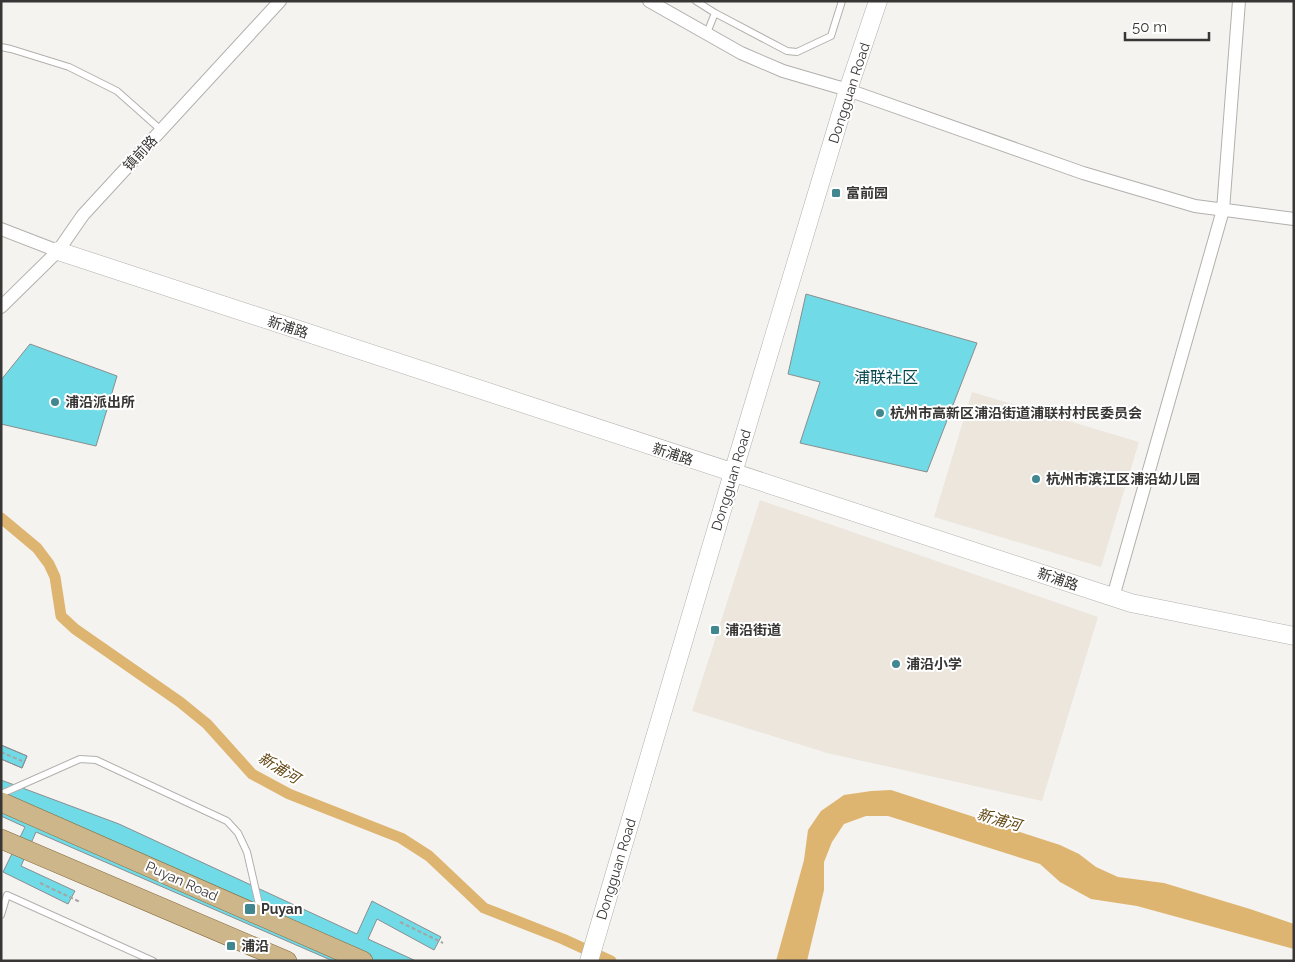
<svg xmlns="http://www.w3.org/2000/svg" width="1295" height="962" font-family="Raleway,'Noto Sans SC',sans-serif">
  <rect width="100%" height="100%" fill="#f4f3f0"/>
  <path fill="#ece6dd" d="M972 392 1139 442 1101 567 934 517Z
    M760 500 1098 617 1042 801 827 753 692 711Z"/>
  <path fill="#deb570" d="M891 790 1060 845 1079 854 1096 867 1118 877 1164 883 1250 909 1294 924V949L1137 906 1091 899 1060 882 1040 864 888 816H866L844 824 832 842 824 862V890L807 961H776L804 860 808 830 821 811 844 795 871 791Z"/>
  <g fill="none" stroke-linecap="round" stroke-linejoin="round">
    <path stroke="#deb570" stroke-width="11" d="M1 518 37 548 49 564 55 577 61 616 75 629 180 702 207 724 252 774 289 794 401 838 429 856 484 908 563 939 611 961"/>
  </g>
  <path fill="#70dae6" stroke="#8a8e8e" d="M806 294 977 343 927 472 800 443 820 382 788 374Z
    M30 344 117 376 96 446 1 424V380Z
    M1 745 27 756 22 768 1 759Z
    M1 745 27 756 22 768 1 759Z
    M1 780 119 824 357 934 372 901 441 937 434 950 377 919 368 939 416 961H333L36 832 21 866 75 891 68 904 3 872 25 827 1 816Z"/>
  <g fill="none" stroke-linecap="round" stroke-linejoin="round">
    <g stroke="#b2b0ad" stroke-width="8">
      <path id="lane" d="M696 1 715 13
        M707 33 715 13 787 51 797 52 831 36 842 1
        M1 47 11 49 69 67 117 91 161 130
        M1 794 80 759 96 760 227 821 238 833 247 852 261 913
        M1 915 7 895 153 961"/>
    </g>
    <g stroke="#b2b0ad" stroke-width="14">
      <path id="street" d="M649 1 741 53 783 71 848 90 1083 173 1195 206 1294 219
        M1 229 58 251
        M1 307 58 251 83 215 280 1
        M1113 597 1223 210 1239 1"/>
    </g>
    <g stroke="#b2b0ad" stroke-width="19">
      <path id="secondary" d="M58 251 1131 603 1294 636
        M589 961 733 473 848 90 878 1"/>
    </g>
    <g stroke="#84693a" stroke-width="20">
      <path id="primary" d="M1 802 363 961
        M1 839 287 961"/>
    </g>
    <path stroke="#a5a4a2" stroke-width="2" stroke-dasharray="4 2.5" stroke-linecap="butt" d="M1 752 22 761
      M40 883 80 902
      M400 922 443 943"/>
    <use href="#lane" stroke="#fff" stroke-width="6"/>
    <use href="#street" stroke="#fff" stroke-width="12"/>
    <use href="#secondary" stroke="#fff" stroke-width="18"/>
    <use href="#primary" stroke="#ceb68b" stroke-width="19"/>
  </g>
  <g fill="#40878f" stroke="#fff" stroke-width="2">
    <rect x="831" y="188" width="10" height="10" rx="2.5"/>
    <circle cx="55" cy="402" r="5"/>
    <circle cx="880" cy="413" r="5"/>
    <circle cx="1036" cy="479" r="5"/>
    <rect x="710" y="625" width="10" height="10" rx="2.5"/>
    <circle cx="896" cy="664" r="5"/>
    <rect x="244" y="903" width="12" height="12" rx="2.5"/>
    <rect x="226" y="941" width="10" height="10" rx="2.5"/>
  </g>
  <g text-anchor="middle" stroke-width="4" stroke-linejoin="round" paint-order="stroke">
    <g font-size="14" fill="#373635" stroke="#fff">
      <text transform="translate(849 93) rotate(-72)" y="5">Dongguan Road</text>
      <text transform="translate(140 153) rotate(-47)" y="5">镇前路</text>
      <text transform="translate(288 327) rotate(18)" y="5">新浦路</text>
      <text transform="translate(673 454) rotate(18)" y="5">新浦路</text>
      <text transform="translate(731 480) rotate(-73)" y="5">Dongguan Road</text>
      <text transform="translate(1058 579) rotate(19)" y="5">新浦路</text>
      <text transform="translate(616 869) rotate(-73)" y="5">Dongguan Road</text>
      <text transform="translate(182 881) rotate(24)" y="5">Puyan Road</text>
    </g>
    <g font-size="14" font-weight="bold" fill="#373635" stroke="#fff" text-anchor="start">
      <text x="846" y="198">富前园</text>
      <text x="65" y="407">浦沿派出所</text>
      <text x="890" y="418">杭州市高新区浦沿街道浦联村村民委员会</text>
      <text x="1046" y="484">杭州市滨江区浦沿幼儿园</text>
      <text x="725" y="635">浦沿街道</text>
      <text x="906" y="669">浦沿小学</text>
      <text x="261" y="914">Puyan</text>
      <text x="241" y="951">浦沿</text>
    </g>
    <g font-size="15" font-style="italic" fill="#624610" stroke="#fff">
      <text transform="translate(279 768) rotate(31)" y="5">新浦河</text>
      <text transform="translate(999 820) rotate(16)" y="5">新浦河</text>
    </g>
    <g font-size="16" fill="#08494f" stroke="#fff">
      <text x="886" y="383">浦联社区</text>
    </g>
  </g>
  <rect width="1295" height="962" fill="none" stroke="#373635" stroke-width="5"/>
  <path d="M1125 32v8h84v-8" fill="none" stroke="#373635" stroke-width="2.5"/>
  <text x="1132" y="32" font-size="15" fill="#373635" stroke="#ffffff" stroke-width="4" paint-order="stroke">50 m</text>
</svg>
